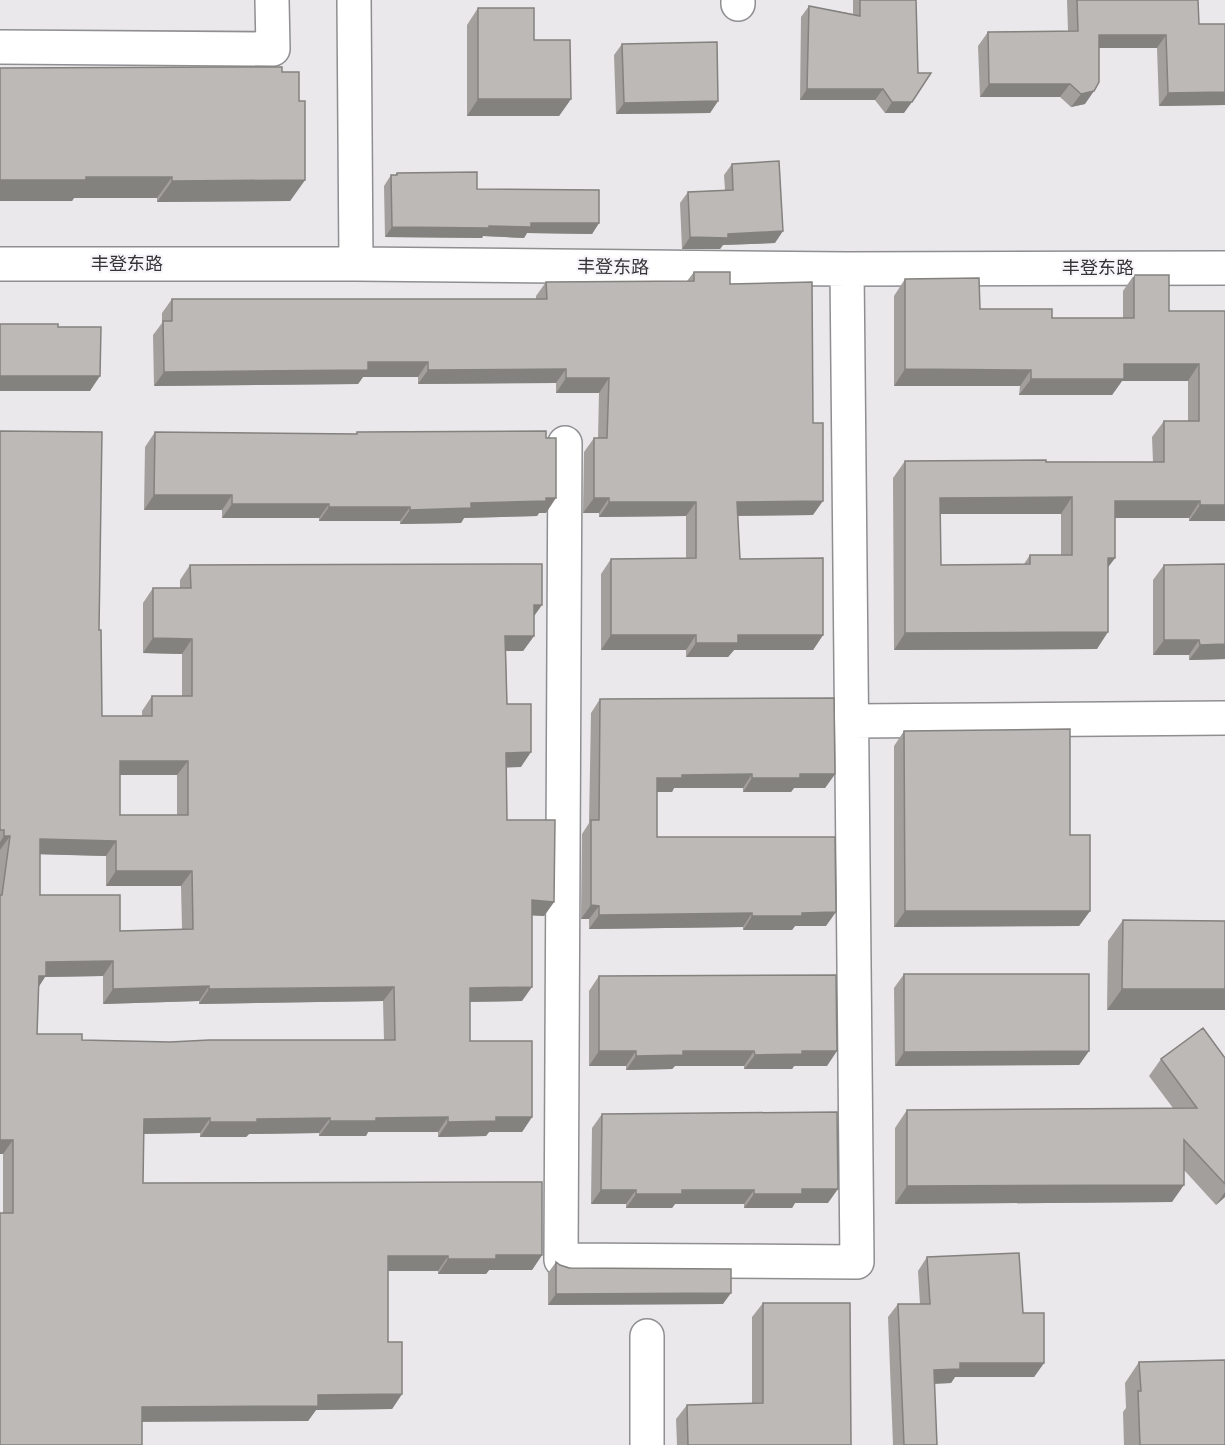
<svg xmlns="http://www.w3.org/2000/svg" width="1225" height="1445" font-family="'Fira Sans','Noto Sans SC',sans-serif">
  <rect width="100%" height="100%" fill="#eae8eb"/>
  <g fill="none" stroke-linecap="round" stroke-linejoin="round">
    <g stroke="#8f8e91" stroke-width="36">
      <path id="minor" d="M354 0 356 264
        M738 4V0
        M0 47 273 49 272 0
        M0 264H356L847 269 1225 268
        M565 443 561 1260 857 1262 847 269
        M852 721 1225 718
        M647 1336V1445"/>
    </g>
    <use href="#minor" stroke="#fff" stroke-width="33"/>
  </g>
  <path fill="#a29f9d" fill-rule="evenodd" d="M853 0H916L904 113H885L875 100H800L801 17 809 6 853 14Z
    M1067 0H1198L1199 24H1225V105L1159 106 1157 48H1099L1085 104 1071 107 1060 97H980L978 46 988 32 1068 31Z
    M478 8 534 40 571 99 559 116H467V25Z
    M622 44 718 101 710 113 616 114 614 55Z
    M0 68 282 72 299 101 305 180 290 201 157 202V198H74L72 201H0Z
    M732 164 775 243 723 245 720 249H682L680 203 688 192 725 190 724 175Z
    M397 173 477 189 599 223 592 234 527 233 524 238 483 236 482 238 385 237 384 186 391 175H395Z
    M694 272 730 284 813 515 738 516 740 559 823 635 813 650H734L728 657H686V650H601V574L611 559 686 558V516L599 517V513H583L584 452 594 438H598L599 393H556V383L418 384V377H363L358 384 154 386 153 335 162 323V313L172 299H536V296L546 282 687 281Z
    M1134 275 1169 311H1225V521H1189V518H1115V558L1108 567 1097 649 894 650 893 478 905 461 1153 462 1152 437 1164 421H1188V381H1122L1112 395H1019L1020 386H894V296L905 279 980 309 1052 318H1123V291ZM940 514H1061V555H1030L1024 564 941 565Z
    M0 431 99 630 102 716H142V711L152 696H182V654L143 653V603L153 588H180V580L190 565 534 617V636L523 651H506L507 704 521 767H506L507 820 554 902 544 916 532 915 522 1001 470 1002V1041L532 1117 522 1132H489L486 1136 438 1137V1132H368L366 1136H319V1133L249 1134 246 1137H200V1133L144 1134 143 1183 542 1255 532 1270H489L486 1274H438V1271H388V1342L402 1394 392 1409 316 1410 308 1421 3 1213V1154H0ZM120 775H177V815H120ZM40 854 106 856V886H181L182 929 120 931 40 895ZM103 976V1004L199 1001V1004L383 1001 384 1040 170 1042 82 1040 37 1034 39 986 45 977Z
    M155 432 356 434 357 432 546 513H539L537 516 464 518 461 523 400 524V521H319V518H222V510H144L145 447Z
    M1225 564V659L1189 660V655H1153V580L1164 565Z
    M600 699 835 774 825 788H794L791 792H743V788H674L672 792H657V837L826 926H795L792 930H743V927L589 929V919H581L582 834 589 823 591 713Z
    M904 731 1070 835 1090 911 1079 926 894 927V746Z
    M1123 920 1225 921 1107 1010 1108 941Z
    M904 974 1089 1051 1079 1065 895 1066 894 988Z
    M599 976 827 1066H794L792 1069H744V1066H675L672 1069 626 1070V1066H589V991Z
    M1225 1058V1197L1216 1205 1184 1170 1172 1202 895 1204V1128L907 1110 1173 1108 1149 1076 1161 1059Z
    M602 1114 828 1203H795L792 1208H744V1204H675L672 1208H626V1204H591L592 1128Z
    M927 1257 1023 1313 1044 1363 1034 1377H955L951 1383 934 1384 937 1445H893L888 1317 898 1304H920L918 1271Z
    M556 1262 560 1265 723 1304 548 1305V1273Z
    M763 1303 851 1445H677L676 1419 687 1405 752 1403V1317Z
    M1139 1362 1225 1445H1124L1123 1412 1126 1408 1125 1383Z"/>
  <path fill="#84827f" d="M1099 35H1166L1157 48H1090Z
    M989 84H1070L1060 97H980Z
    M807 89H883L875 100H800Z
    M1094 91 1085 104 1071 107 1081 94Z
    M1225 92V105L1159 106 1168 93Z
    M478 99H571L559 116H467Z
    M718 101 710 113 616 114 624 103Z
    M892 102H912L904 113H885Z
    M86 177H172L157 198H74L72 201H0V180Z
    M305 180 290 201 157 202 172 181Z
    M531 223H599L592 234 527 233 524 238 483 236 482 238 385 237 392 227 489 226Z
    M783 231 775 243 723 245 720 249H682L690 237 728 234Z
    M368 362H428L418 377H363L358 384 154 386 164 372Z
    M1124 364H1199L1188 381H1122L1112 395H1019L1031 379Z
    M566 369 556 383 418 384 428 370Z
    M905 369 1031 370 1020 386H894Z
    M0 376H100L90 391H0Z
    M566 378H609L599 393H556Z
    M154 495H232L222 510H144Z
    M1072 497 1061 514H929L940 498Z
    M546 498H556L546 513H539L537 516 464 518 461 523 400 524 410 510 471 503Z
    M594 498H609L599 513H583Z
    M823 501 813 515 727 516 737 502Z
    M1115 501H1200L1189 518H1103Z
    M609 502H696L686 516 599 517Z
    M232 504H329L319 518H222Z
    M1200 505H1225V521H1189Z
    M329 507H410L400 521H319Z
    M1108 558H1115L1103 574Z
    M534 605H542L532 619Z
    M1108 632 1097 649 894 650 905 633Z
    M611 635H696L686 650H601Z
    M738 635H823L813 650H734L728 657H686L696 643Z
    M505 636H534L523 651H495Z
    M153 638 192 639 182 654 143 653Z
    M1164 640H1199L1189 655H1153Z
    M1225 644V659L1189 660 1200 645Z
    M531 752 521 767 495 768 506 753Z
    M120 761H188L177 775H110Z
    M752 774 743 788H674L672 792H647L657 778 682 775Z
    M800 774H835L825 788H794L791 792H743L752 778Z
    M4 836H10L0 850V842Z
    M40 839 116 841 106 856 29 854Z
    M116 871H192L181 886H106Z
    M532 900 554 902 544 916 522 915Z
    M591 905 599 906 589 919H581Z
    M905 911H1090L1079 926 894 927Z
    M836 912 826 926H795L792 930H743L752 916 802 913Z
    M752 913 743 927 589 929 599 915Z
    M113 961 103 976 45 977 36 991 39 977 46 962Z
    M209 986 199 1001 103 1004 113 989Z
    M394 987 383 1001 199 1004 209 989Z
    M532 987 522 1001 460 1002 470 988Z
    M1122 989H1225V1010H1107Z
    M599 1051H636L626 1066H589Z
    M683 1051H754L744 1066H675L672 1069 626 1070 636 1056Z
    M802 1051H837L827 1066H794L792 1069H744L755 1055Z
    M1089 1051 1079 1065 895 1066 904 1052Z
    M448 1117 438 1132H368L366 1136H319L330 1121 376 1118Z
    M496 1117H532L522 1132H489L486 1136 438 1137 448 1122Z
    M210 1118 200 1133 134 1134 144 1119Z
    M330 1118 319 1133 249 1134 246 1137H200L210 1122 257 1119Z
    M0 1140H13L3 1154H0Z
    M1184 1185 1172 1202 895 1204 907 1186Z
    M802 1189H838L828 1203H795L792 1208H744L754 1194Z
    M601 1190H636L626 1204H591Z
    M682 1190H754L744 1204H675L672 1208H626L636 1194Z
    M1225 1192V1197L1216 1205Z
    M496 1255H542L532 1270H489L486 1274H438L448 1259Z
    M388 1256H448L438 1271H377Z
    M731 1293 723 1304 548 1305 556 1294Z
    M960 1363H1044L1034 1377H955L951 1383 924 1384 934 1370Z
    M402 1394 392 1409 316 1410 308 1421 131 1422 142 1407 318 1395Z"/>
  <path fill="#bcb9b6" stroke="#84827f" stroke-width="1.5" fill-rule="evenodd" d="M860 0H916L918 73H931L912 102H892L883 89H807L809 6 860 16Z
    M1077 0H1198L1199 24H1225V92L1168 93 1166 35H1099V82L1094 91 1081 94 1070 84H989L988 32 1078 31Z
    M478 8H534V40H570L571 99H478Z
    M717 42 718 101 624 103 622 44Z
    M234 67H282V72H299V101H305V180L172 181V177H86V180H0V68Z
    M779 161 783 231 728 234V238L690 237 688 192 733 190 732 164Z
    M477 172V189L599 190V223H531V227L489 226V228L392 227 391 175H397V173Z
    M694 272H730V284L812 282 813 423H823V501L737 502 740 559 823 558V635H738V643H696V635H611V559L696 558V502H609V498H594V438H607L609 378H566V369L428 370V362H368V370L164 372 163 321H172V299H547L546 282 694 281Z
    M1134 275H1169V311H1225V505H1200V501H1115V558H1108V632L905 633V461L1046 460V462H1164V421H1199V364H1124V379H1031V370L905 369V279L979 278 980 309H1052V318H1134ZM1072 497V555H1030V564L941 565 940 498Z
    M0 324H58V327H101L100 376H0Z
    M0 431 102 432 99 630H101L102 716H152V696H192V639L153 638V588H191L190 565 542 564V605H534V636H505L507 704H531V752L506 753 507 820H555L554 902 532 900V987L470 988V1041H532V1117H496V1121L448 1122V1117L376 1118V1121H330V1118L257 1119V1122H210V1118L144 1119 143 1183 542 1182V1255H496V1259H448V1256H388V1342H402V1394L318 1395V1406L142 1407V1445H0V1213H13V1140H0V895H2L10 836H4V830H0ZM120 761H188V815H120ZM40 839 116 841V871H192L193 929 120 931V895H40ZM113 961V989L209 986V989L394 987 395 1040H209L170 1042 82 1040V1034H37L39 976H46V962Z
    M546 431V438H556V498H546V501L471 503V508L410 510V507H329V504H232V495H154L155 432 357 434V432Z
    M1225 564V644L1200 645 1199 640H1164V565Z
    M834 698 835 774H800V778H752V774L682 775V778H657V837H835L836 912 802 913V916H752V913L599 915V906L591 905V820H599L600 699Z
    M1070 729V835H1090V911H905L904 731Z
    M1123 920 1225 921V989H1122Z
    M904 974H1089V1051L904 1052Z
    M836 975 837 1051H802V1054L755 1055 754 1051H683V1055L636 1056V1051H599V976Z
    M1203 1028 1225 1058V1184L1184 1140V1185L907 1186V1110L1197 1108 1161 1059Z
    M837 1112 838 1189H802V1194H754V1190H682V1194H636V1190H601L602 1114Z
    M1019 1253 1023 1313H1044V1363H960V1369L934 1370 937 1445H904L898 1304H930L927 1257Z
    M556 1262 560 1265 569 1268 731 1269V1293L556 1294Z
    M763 1303H850L851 1445H688L687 1405 763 1403Z
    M1225 1360V1445H1140L1138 1391H1141L1139 1362Z"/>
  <g text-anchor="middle" stroke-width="4.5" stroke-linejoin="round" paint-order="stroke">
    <g font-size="18" fill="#353536" stroke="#f7f5f9">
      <text x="127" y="270">丰登东路</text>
      <text transform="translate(613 267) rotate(1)" y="6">丰登东路</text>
      <text x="1098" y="274">丰登东路</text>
    </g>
  </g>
</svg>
